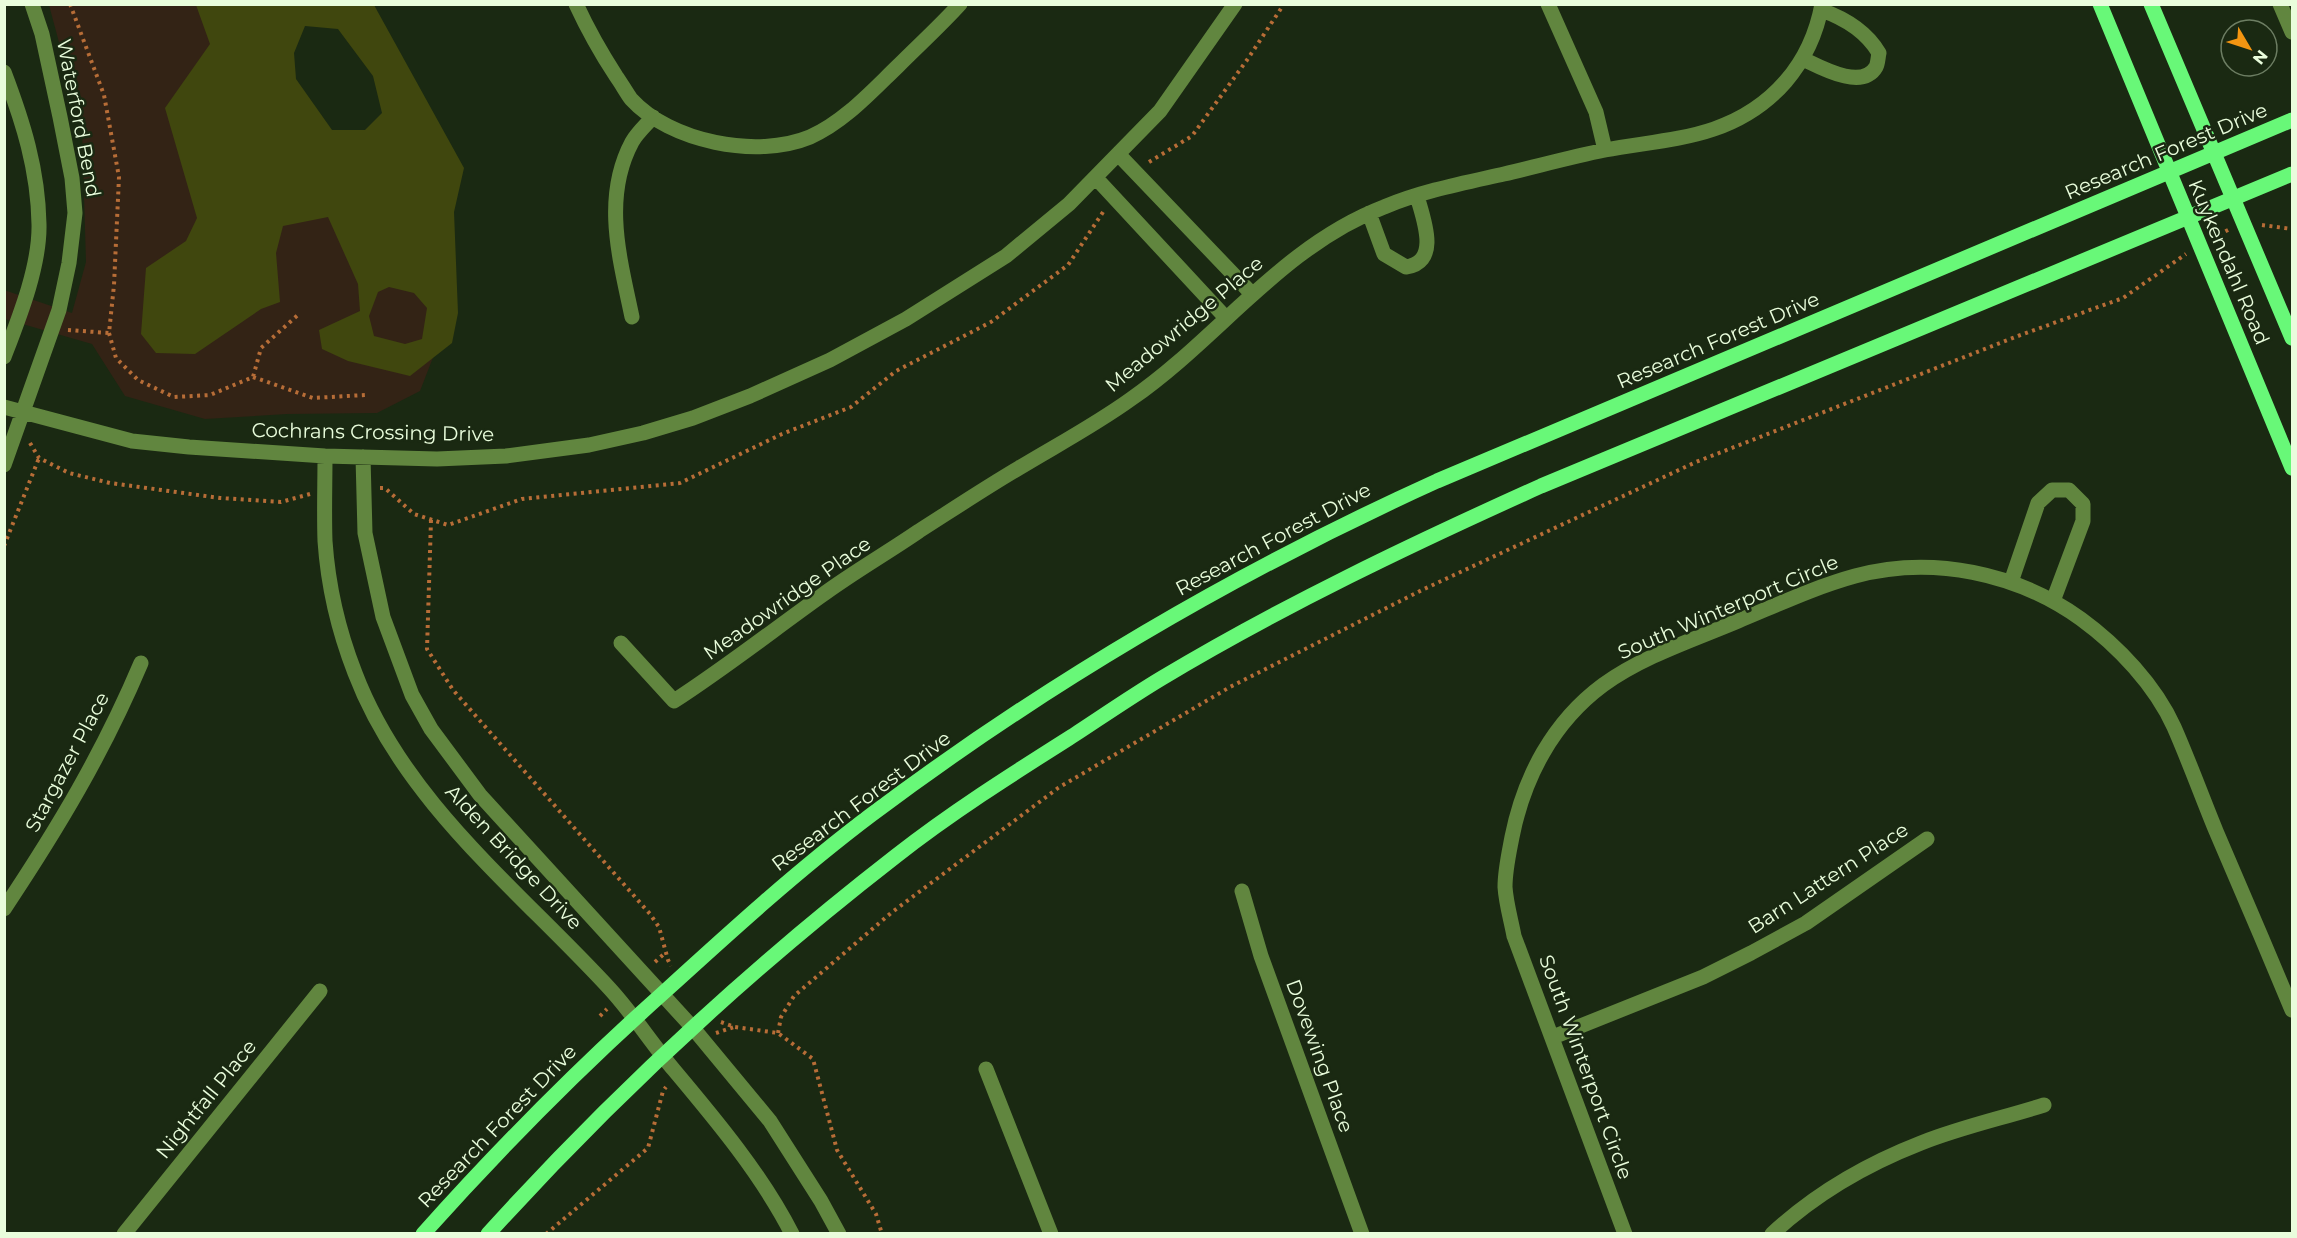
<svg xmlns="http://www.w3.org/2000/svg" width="2297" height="1238" font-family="Montserrat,sans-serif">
  <rect width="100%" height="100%" fill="#1a2912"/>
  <path fill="#332315" d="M49 5H266L268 84 435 298 439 342 420 391 377 413 287 414 205 419 125 396 92 344 5 319 4 290 72 313 86 262 82 128Z"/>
  <path fill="#40470e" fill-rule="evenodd" d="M196 5H374L464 168 454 212 458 313 452 343 410 376 348 361 322 349 319 330 360 311 358 284 328 217 283 226 276 253 280 302 261 309 195 354 156 353 141 334 146 268 186 241 197 218 165 108 210 44ZM305 26 338 29 373 76 382 113 365 130H332L296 79 294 53ZM389 287 414 293 427 308 422 339 405 344 374 336 369 316 378 292Z"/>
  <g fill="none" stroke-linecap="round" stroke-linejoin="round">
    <path stroke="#b76d37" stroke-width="4" stroke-dasharray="3 4.5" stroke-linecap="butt" d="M1149 162 1192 136 1247 60 1284 4
      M2262 225 2292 229
      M2212 238 2230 229
      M68 330 109 333 114 285 119 177 104 95 70 4
      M109 333 116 358 138 380 174 397 210 395 253 377 261 348 300 313
      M253 377 313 398 365 395
      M30 443 39 458 69 473 110 483 220 498 281 502 310 494
      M380 488H385L414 514 448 525 522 499 680 483 782 434 851 407 896 371 991 322 1068 265 1105 209
      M431 520 427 649 453 690 650 914 659 927 668 960 671 966
      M4 546 39 458
      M655 962 666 952
      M600 1016 607 1009
      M721 1022 735 1027 778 1033 813 1059 837 1150 876 1214 882 1234
      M716 1033 734 1027
      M778 1033 781 1017 794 996 891 913 1058 788 1230 687 1422 590 1696 462 2018 336 2123 298 2186 254
      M546 1234 648 1148 663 1091 666 1087"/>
    <path stroke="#61863f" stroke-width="15" d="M576 4C588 30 601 53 616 76 621 83 626 92 631 99 670 142 757 159 810 137 844 122 872 91 898 66 919 45 940 26 960 4
      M1548 4 1596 112 1605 150
      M2280 4 2292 32
      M1803 59C1820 67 1862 91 1876 67 1878 63 1878 57 1879 53 1866 31 1844 18 1821 10
      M4 72C23 122 38 169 39 224 40 266 19 318 4 357
      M1119 155 1252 294
      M1096 178 1226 318
      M1369 213 1384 254 1406 267C1441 262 1423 218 1417 196
      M632 317C620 259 602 198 632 142 637 133 646 125 653 117
      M4 407 132 441 189 447 325 456 437 459 506 456 589 445 643 433 693 418 750 396 830 360 906 319 1006 256 1069 204 1160 111 1235 4
      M325 456C325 484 324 513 325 541 328 585 339 632 355 673 404 802 519 890 610 989 633 1014 652 1044 674 1070 716 1120 762 1175 792 1234
      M363 457 365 533 383 617 412 695 431 729 480 795 693 1028 770 1121 821 1201 839 1234
      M4 465 59 310 69 263 75 213 72 178 60 117 42 34 32 4
      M2011 582 2038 503 2052 490H2069L2083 504V521L2053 601
      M621 643 674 701C725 668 772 631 821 596 852 573 887 553 919 531 952 510 985 488 1019 468 1057 445 1095 425 1131 399 1218 339 1282 246 1384 207 1422 191 1464 183 1504 174 1538 166 1571 157 1605 150 1641 143 1679 141 1714 129 1772 109 1811 64 1822 4
      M1242 891 1261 956 1362 1234
      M4 909C58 828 103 753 141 663
      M1553 1037 1703 977 1751 953 1806 923 1927 839
      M986 1069 1051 1234
      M124 1234 320 991
      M1625 1234 1514 936C1511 920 1506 903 1505 887 1505 870 1509 853 1512 837 1524 777 1553 722 1603 685 1643 656 1693 640 1738 621 1777 605 1815 587 1855 576 1932 555 2017 573 2081 619 2118 646 2155 685 2174 727 2189 761 2202 797 2216 831 2242 891 2267 950 2292 1010
      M1772 1234C1815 1194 1867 1164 1921 1143 1961 1127 2003 1118 2044 1105"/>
    <path stroke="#68f878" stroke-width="15" d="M2100 4 2292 468
      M2151 4 2292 338
      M423 1234C499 1149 578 1069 662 994 730 932 798 870 871 815 1047 683 1236 572 1437 481L2292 120
      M488 1234C613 1096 749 970 896 856 952 812 1014 773 1074 735 1103 716 1132 696 1162 678 1284 605 1412 544 1541 486L2292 174"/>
  </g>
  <g text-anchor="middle" stroke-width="5" stroke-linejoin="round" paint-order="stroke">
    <g font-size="20" fill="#e9fddc" stroke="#1a2912">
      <text transform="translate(79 118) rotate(79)" y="7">Waterford Bend</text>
      <text transform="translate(2166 151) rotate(-23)" y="7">Research Forest Drive</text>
      <text transform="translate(2229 262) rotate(67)" y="7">Kuykendahl Road</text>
      <text transform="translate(1184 324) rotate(-40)" y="7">Meadowridge Place</text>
      <text transform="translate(1718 340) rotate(-23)" y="7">Research Forest Drive</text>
      <text transform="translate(373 432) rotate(1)" y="7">Cochrans Crossing Drive</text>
      <text transform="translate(1273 539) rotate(-28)" y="7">Research Forest Drive</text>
      <text transform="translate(787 598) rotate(-35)" y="7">Meadowridge Place</text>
      <text transform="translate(1728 607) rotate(-23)" y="7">South Winterport Circle</text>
      <text transform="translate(67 762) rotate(-62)" y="7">Stargazer Place</text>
      <text transform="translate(861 801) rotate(-37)" y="7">Research Forest Drive</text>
      <text transform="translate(514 857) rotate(47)" y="7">Alden Bridge Drive</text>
      <text transform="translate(1828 878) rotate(-33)" y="7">Barn Lattern Place</text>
      <text transform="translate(1320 1056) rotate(70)" y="7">Dovewing Place</text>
      <text transform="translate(1586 1067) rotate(70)" y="7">South Winterport Circle</text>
      <text transform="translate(206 1099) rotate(-51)" y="7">Nightfall Place</text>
      <text transform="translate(497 1126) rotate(-46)" y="7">Research Forest Drive</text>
    </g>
  </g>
  <rect width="2297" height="1238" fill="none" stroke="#e9fddc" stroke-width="12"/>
  <g transform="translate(2249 48) rotate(129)"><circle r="28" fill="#1a2912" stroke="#6d7e63" stroke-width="1.5"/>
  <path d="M0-4.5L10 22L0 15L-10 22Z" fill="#f49511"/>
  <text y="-9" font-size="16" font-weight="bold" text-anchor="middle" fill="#e9fddc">N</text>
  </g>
</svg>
